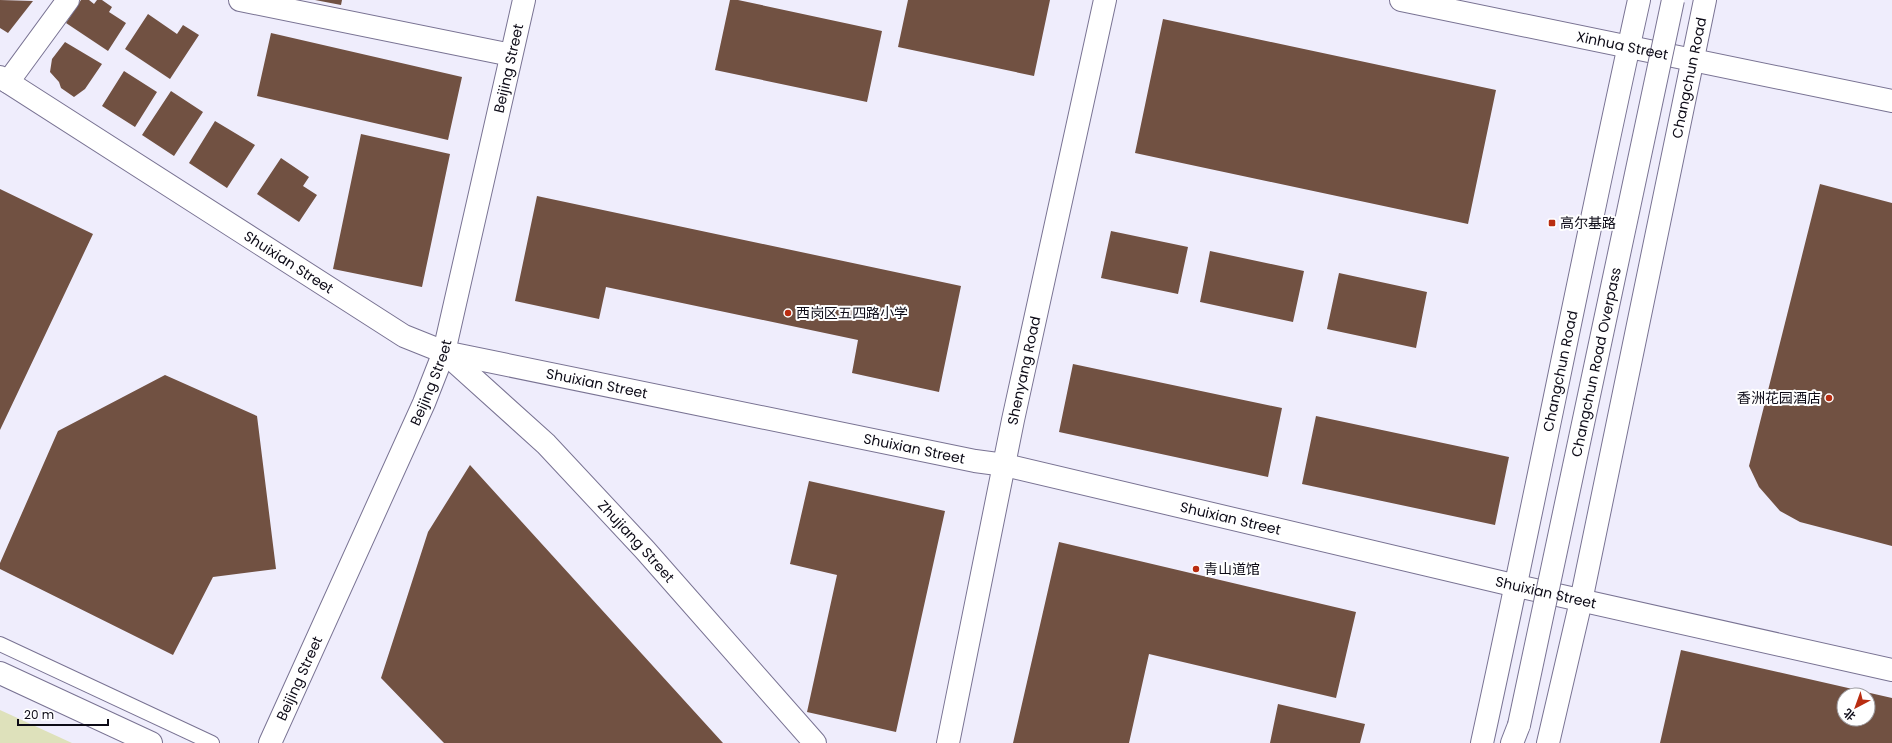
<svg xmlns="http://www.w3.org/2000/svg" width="1892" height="743" font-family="Poppins,'Noto Sans SC',sans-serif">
  <rect width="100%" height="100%" fill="#efedfc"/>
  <path fill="#dee1bb" d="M0 710 72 743H0Z"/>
  <path fill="#715142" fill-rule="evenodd" d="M0 0 33 1 8 33 0 28Z
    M81 0H89L94 4 97 0H102L112 7 109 12 126 23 108 51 66 23Z
    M315 0H342L341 5Z
    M730 0H738L882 31 867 102 715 70Z
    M908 0H1050L1034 76 898 47Z
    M148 14 177 34 183 25 199 35 170 79 125 49Z
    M1163 19 1496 90 1468 224 1135 153Z
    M271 33 462 77 448 140 257 96Z
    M65 42 102 64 85 89 74 97 61 88 59 82 50 72 52 59Z
    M124 71 157 92 135 127 102 106Z
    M171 91 203 112 174 156 142 135Z
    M215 121 255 145 227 188 189 163Z
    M361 134 450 154 422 287 333 269Z
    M281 158 309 177 303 186 317 195 299 222 257 194Z
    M1820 184 1892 203V546L1800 522 1780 511 1759 487 1749 466Z
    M0 189 93 234 0 430Z
    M537 196 961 286 939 392 852 373 858 340 606 287 599 319 515 301Z
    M1111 231 1188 247 1178 294 1101 278Z
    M1210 251 1304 271 1293 322 1200 302Z
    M1339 273 1427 292 1416 348 1327 329Z
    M1073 364 1282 408 1268 477 1059 432Z
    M165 375 257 416 276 569 213 577 173 655 0 569V563L58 431Z
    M1316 416 1509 457 1495 525 1302 484Z
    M470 465 723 743H444L381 678 428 532Z
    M809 481 945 511 896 732 807 712 837 575 790 564Z
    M1059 542 1356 612 1336 698 1149 654 1129 743H1013Z
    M1681 650 1892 698V743H1660ZM1844 695H1868V719H1844Z
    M1278 704 1365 724 1360 743H1270Z"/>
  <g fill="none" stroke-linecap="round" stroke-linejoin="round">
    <g stroke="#797393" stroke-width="16">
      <path id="service" d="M0 644 212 743"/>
    </g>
    <g stroke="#797393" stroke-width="24">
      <g id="minor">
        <path d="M240 0 511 55"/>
        <path id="s1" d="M1401 0 1892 101"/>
        <path d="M8 82 68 0"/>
        <path id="s2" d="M444 352 975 461 1005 465 1517 586 1892 670"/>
        <path id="s3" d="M948 743 1013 420 1105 0"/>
      </g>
    </g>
    <g stroke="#797393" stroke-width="24">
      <g id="tertiary">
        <path id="s4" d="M0 77 404 336 444 352 546 444 645 550 815 743"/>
        <path id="s5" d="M270 743 424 403 444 352 524 0"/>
      </g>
    </g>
    <g stroke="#797393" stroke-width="24">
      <path id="secondary" d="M0 673 151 743"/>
    </g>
    <g stroke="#797393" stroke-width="24">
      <g id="primary">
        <path id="s6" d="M1482 743C1536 496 1584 247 1639 0"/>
        <path d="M1512 743 1519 725"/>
        <path id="s7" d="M1548 743 1581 601 1705 0"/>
      </g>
    </g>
    <use href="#service" stroke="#fff" stroke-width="14"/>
    <use href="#minor" stroke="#fff" stroke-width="22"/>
    <use href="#tertiary" stroke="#fff" stroke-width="22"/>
    <use href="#secondary" stroke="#fff" stroke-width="22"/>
    <use href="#primary" stroke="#fff" stroke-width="22"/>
    <g stroke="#797393" stroke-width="24" stroke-linecap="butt">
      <g id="primary-bridge">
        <path id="s8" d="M1519 725 1673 0"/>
      </g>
    </g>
    <use href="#primary-bridge" stroke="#fff" stroke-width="22"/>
  </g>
  <g fill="#b92d11" stroke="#fff" stroke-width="1.5">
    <rect x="1548" y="219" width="8" height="8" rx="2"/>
    <circle cx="788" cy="313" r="4"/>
    <circle cx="1829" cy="398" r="4"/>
    <circle cx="1196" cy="569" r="4"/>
  </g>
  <g text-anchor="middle" stroke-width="4" stroke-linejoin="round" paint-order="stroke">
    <g font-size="14" fill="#0d0b17" stroke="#fff">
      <text dy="5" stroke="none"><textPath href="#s1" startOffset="226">Xinhua Street</textPath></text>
      <text dy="5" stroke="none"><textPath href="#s5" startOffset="719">Beijing Street</textPath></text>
      <text dy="5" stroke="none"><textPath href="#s7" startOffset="680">Changchun Road</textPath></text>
      <text dy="5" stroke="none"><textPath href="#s4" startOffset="343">Shuixian Street</textPath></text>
      <text dy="5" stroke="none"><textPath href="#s8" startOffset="371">Changchun Road Overpass</textPath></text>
      <text dy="5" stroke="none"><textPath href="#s3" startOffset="380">Shenyang Road</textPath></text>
      <text dy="5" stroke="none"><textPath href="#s6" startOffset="380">Changchun Road</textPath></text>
      <text dy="5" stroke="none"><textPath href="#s5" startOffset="395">Beijing Street</textPath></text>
      <text dy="5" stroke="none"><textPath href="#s2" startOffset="156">Shuixian Street</textPath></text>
      <text dy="5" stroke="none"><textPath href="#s2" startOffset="480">Shuixian Street</textPath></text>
      <text dy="5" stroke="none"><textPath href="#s2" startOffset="804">Shuixian Street</textPath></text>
      <text dy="5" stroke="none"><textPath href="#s4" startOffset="793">Zhujiang Street</textPath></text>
      <text dy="5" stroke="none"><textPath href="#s2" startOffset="1128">Shuixian Street</textPath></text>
      <text dy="5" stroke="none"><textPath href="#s5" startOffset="71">Beijing Street</textPath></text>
    </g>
    <g font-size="14" fill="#0d0b17" stroke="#fff" text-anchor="start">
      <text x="1560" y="228">高尔基路</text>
      <text x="796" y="318">西岗区五四路小学</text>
      <text x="1821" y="403" text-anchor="end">香洲花园酒店</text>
      <text x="1204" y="574">青山道馆</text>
    </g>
  </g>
  <g transform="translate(1856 707) rotate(221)"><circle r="19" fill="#ffffff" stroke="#9e9da2"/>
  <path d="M0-3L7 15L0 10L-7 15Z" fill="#b92d11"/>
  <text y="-6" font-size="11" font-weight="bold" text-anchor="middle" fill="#0d0b17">北</text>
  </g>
  <path d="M18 719v6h90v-6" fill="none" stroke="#0d0b17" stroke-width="2"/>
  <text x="24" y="719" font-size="12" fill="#0d0b17" stroke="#ffffff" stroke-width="3" paint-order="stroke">20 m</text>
</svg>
